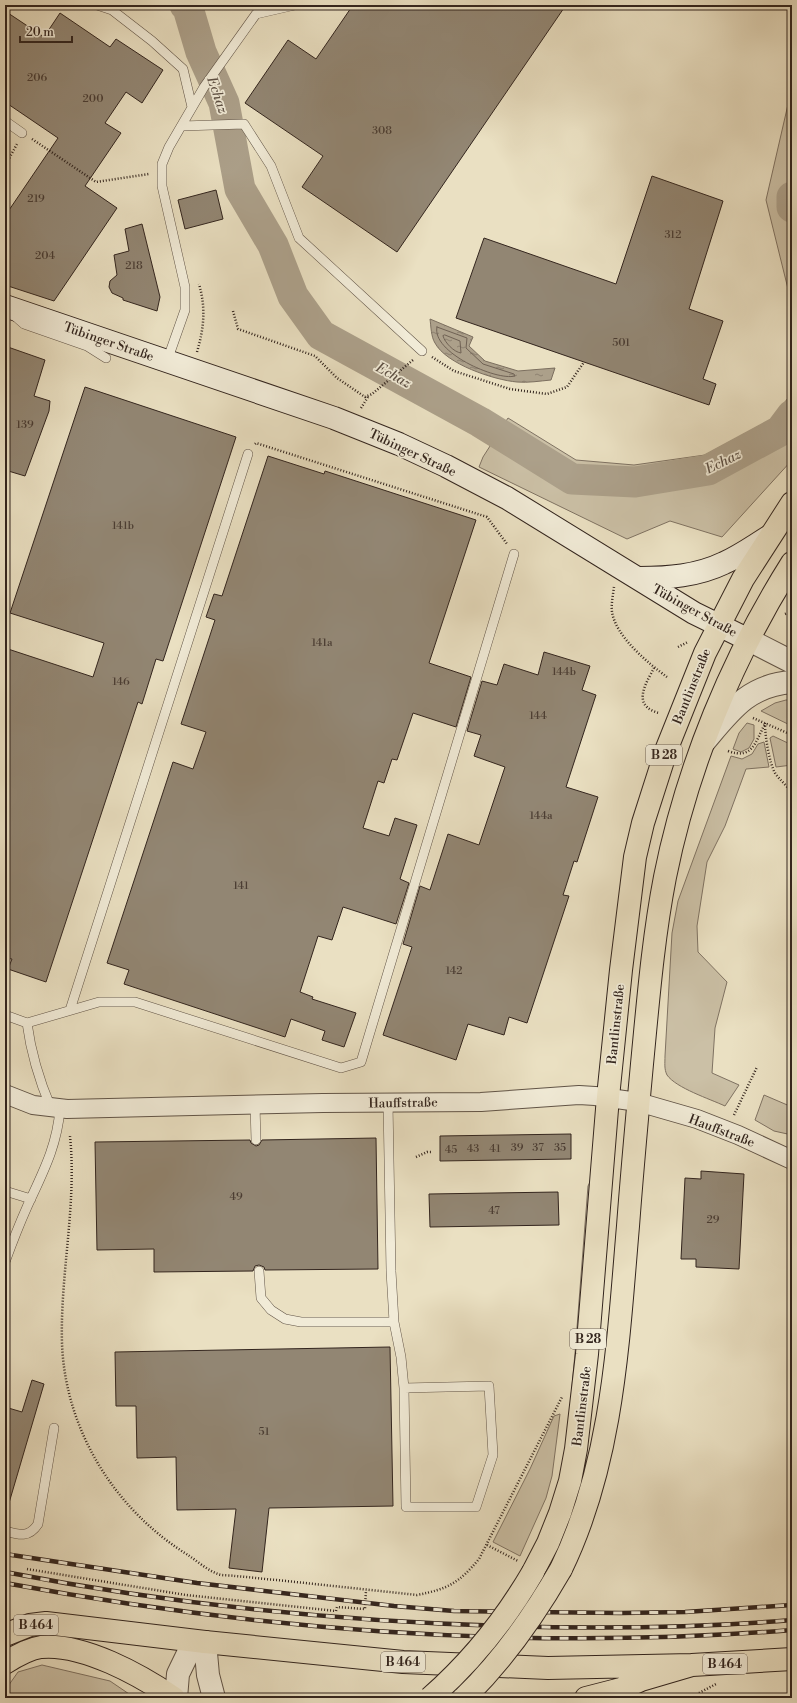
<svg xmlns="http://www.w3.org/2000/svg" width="797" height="1703" font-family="'Libre Bodoni',serif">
  <defs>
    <pattern id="water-ripples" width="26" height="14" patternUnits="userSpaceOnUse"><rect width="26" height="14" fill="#aca08a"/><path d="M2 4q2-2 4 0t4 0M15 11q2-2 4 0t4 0" fill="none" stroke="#8d8270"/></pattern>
  </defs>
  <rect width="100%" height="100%" fill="#eae0c2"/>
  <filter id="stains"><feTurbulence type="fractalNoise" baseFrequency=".005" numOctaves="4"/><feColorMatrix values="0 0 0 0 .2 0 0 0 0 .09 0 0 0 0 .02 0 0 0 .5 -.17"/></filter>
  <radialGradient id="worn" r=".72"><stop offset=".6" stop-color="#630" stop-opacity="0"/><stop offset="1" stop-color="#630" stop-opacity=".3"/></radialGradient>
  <path fill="#cbc0a6" stroke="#7f7262" d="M792 87V305L766 200Z
    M792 387V460L722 537 670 521 627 539 479 467 483 457 508 418 576 460 634 465 705 455 772 419 788 398Z
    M786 700H792V726L761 711 775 703Z
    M747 723 754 725V739L749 748 741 752 733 749 739 733Z
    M773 736 792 745V765L776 767 770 738Z
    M764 742 769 767 746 769 725 826 707 862 697 926 698 952 727 982 715 1028 712 1073 739 1085 725 1106C710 1099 676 1088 667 1075 664 1069 665 1063 665 1056L672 933 678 901 731 756 742 759 752 754 758 744Z
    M764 1095 792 1107V1135L774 1131 755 1120Z
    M590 1182 577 1353 568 1430 575 1353 588 1186Z
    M560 1414 552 1476 546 1498 520 1556 493 1542 530 1469 554 1416Z
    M42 1665 110 1681 135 1698H5L6 1689 18 1672Z"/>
  <path fill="url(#water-ripples)" stroke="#7c6f5f" d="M430 319 473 337 469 346 485 361 518 371 555 368 551 380C540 381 528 383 517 382 494 380 446 364 435 343 431 337 431 326 430 319Z"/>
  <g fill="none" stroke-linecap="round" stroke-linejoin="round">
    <path stroke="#706254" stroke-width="1" d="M437 327 467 338 466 348 483 364 514 374 515 376C496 381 431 352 437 327Z
      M445 335 460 341 461 353C454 352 445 343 443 336Z"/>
    <path stroke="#aca08a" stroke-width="31" d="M185 5 188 8 201 52 224 103 240 189 273 245 293 296 321 335 480 422 572 479 635 482 708 470 780 431 792 415
      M792 197V207"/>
  </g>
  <path fill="#928673" stroke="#33251e" d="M353 5H566L397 252 302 187 323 156 245 103 288 40 316 59Z
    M5 11 44 37 60 13 110 47 116 39 163 70 142 103 126 92 105 123 121 133 85 186 117 208 54 301 5 285V216L58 138 5 102Z
    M652 176 723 201 689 309 723 321 703 379 716 384 709 405 456 318 484 238 616 284Z
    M216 190 223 219 185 229 178 200Z
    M142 224 160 297 157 311 123 300V298L112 293 109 287 110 281 117 275 114 255 129 251 125 229Z
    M5 346 45 360 34 396 50 401 49 411 25 476 5 470Z
    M85 387 236 437 163 661 156 659 142 704 138 702 46 982 8 969 12 959 5 958V648L93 677 104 643 10 613Z
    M268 456 324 474 325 471 476 520 429 663 471 677 456 727 413 713 397 760 392 759 384 783 378 781 363 828 389 836 395 818 417 825 400 879 409 883 396 924 343 907 332 940 318 936 300 992 313 997 312 999 356 1013 344 1047 322 1040 325 1031 291 1019 285 1037 124 984 129 970 107 963 173 762 193 769 206 732 181 724 215 620 206 617 214 594 222 596Z
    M544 652 590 666 582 690 596 695 566 787 598 797 577 862 574 861 563 895 569 896 527 1023 509 1017 504 1035 468 1024 456 1060 383 1035 412 947 403 944 420 886 430 890 448 834 479 845 505 767 474 756 481 735 467 731 482 681 497 685 504 664 538 675Z
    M571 1134V1159L440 1161V1136Z
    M376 1138 378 1269 265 1270 264 1267 259 1265 255 1266 253 1271 154 1272V1249L97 1250 95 1142 250 1140 251 1143 256 1146 259 1145 262 1140Z
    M701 1171 744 1174 739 1269 696 1267V1259H681L685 1178 701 1179Z
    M558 1192 559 1225 430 1227 429 1194Z
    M390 1347 393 1506 269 1508 262 1572 229 1568 236 1509 177 1510 176 1457 137 1458 136 1406H116L115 1352Z
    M32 1380 44 1384 9 1503H5V1407L22 1412Z"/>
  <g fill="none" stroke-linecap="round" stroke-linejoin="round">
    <g stroke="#615447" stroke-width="10">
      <path id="service" d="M97 5 112 10 152 41 183 69 192 107
        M5 121 22 133
        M182 126 244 124 271 166 299 238 422 351
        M16 317 24 324 87 346 106 358
        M167 361 185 310V287L162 186V164L169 147 204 87 256 14 295 5
        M70 1010 248 454
        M5 1015 27 1023 99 1002H135L341 1068 361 1062 514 554
        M27 1023C31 1053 39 1080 51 1108
        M388 1103 391 1271 394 1322 401 1357 404 1388 406 1507H476L493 1455 489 1386 404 1388
        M255 1105 256 1140
        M5 1191 31 1199
        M5 1262C12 1243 19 1225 27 1207 42 1174 57 1147 60 1109
        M259 1271 261 1298 271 1310 285 1319 301 1322H394
        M5 1531C19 1535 29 1538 38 1524L54 1428"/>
    </g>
    <g stroke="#615447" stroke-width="20">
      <path id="minor" d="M5 1094 33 1105 67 1109 323 1103 481 1102 579 1095 595 1096 638 1102 697 1119 738 1135 792 1160"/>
    </g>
    <g stroke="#615447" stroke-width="24">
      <path id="tertiary" d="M749 640 792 662
        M705 741C731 710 749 685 792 682
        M205 1642 208 1675 214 1698
        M176 1698 178 1674 194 1641"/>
    </g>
    <g stroke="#33251e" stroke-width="24">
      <path id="secondary" d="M5 306 334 418 399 444 446 466 507 498 694 613 749 640
        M639 578C668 578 697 576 724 563 740 556 755 545 770 536"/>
    </g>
    <g stroke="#33251e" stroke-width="24">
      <path id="primary" d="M561 1569C613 1462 618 1342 628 1226 632 1172 637 1118 642 1064 648 1002 653 939 665 877 687 767 732 658 792 563
        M533 1572 548 1543 560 1513 570 1481 576 1449 587 1354 608 1097 621 970 635 857 643 823 667 748 705 653 743 579 792 503
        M205 1642 403 1662 548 1668 692 1665
        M5 1663C16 1656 28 1649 41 1647 83 1643 140 1675 174 1698
        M586 1698 621 1689 641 1680 692 1665 792 1659"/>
    </g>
    <g stroke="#33251e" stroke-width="24">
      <path id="trunk" d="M5 1635 30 1625 46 1623 205 1642"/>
    </g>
    <path stroke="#33251e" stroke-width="2.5" stroke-dasharray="1 2" stroke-linecap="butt" d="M32 139 96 182 149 174
      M5 166 17 144
      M233 311 238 329 315 356 337 378 365 397 372 394 413 360
      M197 352C204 328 206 308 199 284
      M432 357 454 371 510 389 547 394 567 387 584 362
      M361 408 368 397
      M255 444 256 443 487 517 507 544
      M614 587C613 595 611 604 612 612 616 637 648 663 667 677
      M785 614 792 611
      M678 647 688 642
      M654 668C649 678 636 697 647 707 650 710 655 712 659 713
      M753 718 792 735
      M765 723C765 736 769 762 775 773 779 779 784 783 788 788
      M728 751C753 760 755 742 765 724
      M734 1115 757 1067
      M70 1136C77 1205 60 1274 62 1343 65 1430 115 1510 188 1555 197 1561 207 1570 218 1574 223 1576 230 1575 235 1576 249 1577 263 1579 277 1580 324 1585 371 1590 417 1595 448 1589 459 1583 479 1559L562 1397
      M416 1157 427 1152H432
      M487 1545 518 1561
      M27 1569 186 1595 336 1611 337 1607 365 1609 366 1590
      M699 1693 716 1684"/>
    <use href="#service" stroke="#f1ebd7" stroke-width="9"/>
    <use href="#minor" stroke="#f1ebd7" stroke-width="18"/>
    <use href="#tertiary" stroke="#f1ebd7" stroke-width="22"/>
    <use href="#secondary" stroke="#f1ebd7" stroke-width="22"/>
    <use href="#primary" stroke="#eae0c2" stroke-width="22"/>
    <use href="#trunk" stroke="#eae0c2" stroke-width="22"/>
    <g stroke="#33251e" stroke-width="4.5">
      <path id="rail" d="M5 1554 197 1583 394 1606 454 1611 621 1613 685 1612 792 1605
        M5 1572C169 1604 335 1621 502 1626 599 1629 696 1628 792 1620
        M5 1583C264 1631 529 1651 792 1630"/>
    </g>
    <use href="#rail" stroke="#f1ebd7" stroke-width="3" stroke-dasharray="9" stroke-linecap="butt"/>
    <g stroke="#33251e" stroke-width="24" stroke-linecap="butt">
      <path id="primary-bridge" d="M430 1698C471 1662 505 1620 533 1572
        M464 1698C503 1660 534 1616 561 1569"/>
    </g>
    <use href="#primary-bridge" stroke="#eae0c2" stroke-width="22"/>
  </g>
  <g text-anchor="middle" stroke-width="3.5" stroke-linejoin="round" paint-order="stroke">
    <g font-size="11" fill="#4b3d33">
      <text x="37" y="81">206</text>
      <text x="93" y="102">200</text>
      <text x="382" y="134">308</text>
      <text x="36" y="202">219</text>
      <text x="673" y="238">312</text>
      <text x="45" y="259">204</text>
      <text x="134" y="269">218</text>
      <text x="621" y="346">501</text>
      <text x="25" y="428">139</text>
      <text x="123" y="529">141b</text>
      <text x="322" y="646">141a</text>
      <text x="564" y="675">144b</text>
      <text x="121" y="685">146</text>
      <text x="538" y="719">144</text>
      <text x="541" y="819">144a</text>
      <text x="241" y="889">141</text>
      <text x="454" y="974">142</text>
      <text x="517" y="1151">39</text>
      <text x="538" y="1151">37</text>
      <text x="560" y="1151">35</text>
      <text x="473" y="1152">43</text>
      <text x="495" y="1152">41</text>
      <text x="451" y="1153">45</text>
      <text x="236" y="1200">49</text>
      <text x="494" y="1214">47</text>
      <text x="713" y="1223">29</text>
      <text x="264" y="1435">51</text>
    </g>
    <g fill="#f1ebd7" stroke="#6c6056" stroke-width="1">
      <rect x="646" y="745" width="36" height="20" rx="3"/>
      <rect x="570" y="1329" width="36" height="20" rx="3"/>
      <rect x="14" y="1615" width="44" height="20" rx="3"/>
      <rect x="381" y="1652" width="44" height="20" rx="3"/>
      <rect x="703" y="1654" width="44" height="20" rx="3"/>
    </g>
    <g font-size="12" font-weight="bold" fill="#33251e">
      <text x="664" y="759">B 28</text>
      <text x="588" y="1343">B 28</text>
      <text x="36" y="1629">B 464</text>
      <text x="403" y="1666">B 464</text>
      <text x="725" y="1668">B 464</text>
    </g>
    <g font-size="13" fill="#33251e" stroke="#f1ebd7">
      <text transform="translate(109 341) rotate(19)" y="5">Tübinger Straße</text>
      <text transform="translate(413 452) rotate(25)" y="5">Tübinger Straße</text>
      <text transform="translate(695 610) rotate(29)" y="5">Tübinger Straße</text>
      <text transform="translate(691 686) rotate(-68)" y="5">Bantlinstraße</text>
      <text transform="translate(615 1024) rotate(-84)" y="5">Bantlinstraße</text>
      <text transform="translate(403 1102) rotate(-1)" y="5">Hauffstraße</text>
      <text transform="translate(722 1130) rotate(21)" y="5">Hauffstraße</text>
      <text transform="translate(581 1406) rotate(-83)" y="5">Bantlinstraße</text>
    </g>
    <g font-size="14" font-style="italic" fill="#5d5044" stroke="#f1ebd7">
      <text transform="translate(218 95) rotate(71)" y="5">Echaz</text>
      <text transform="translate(394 375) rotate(29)" y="5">Echaz</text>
      <text transform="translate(723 461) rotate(-26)" y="5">Echaz</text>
    </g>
  </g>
  <rect width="797" height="1703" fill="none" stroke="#eae0c2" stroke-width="20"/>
  <rect x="6" y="6" width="785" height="1691" fill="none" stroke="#33251e" stroke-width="2"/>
  <rect x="10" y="10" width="777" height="1683" fill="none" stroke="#33251e"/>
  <path d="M20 36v6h52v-6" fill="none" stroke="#33251e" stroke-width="2"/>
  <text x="26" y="36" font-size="12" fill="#33251e" stroke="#f1ebd7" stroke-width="3" paint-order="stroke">20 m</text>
  <rect width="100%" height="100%" filter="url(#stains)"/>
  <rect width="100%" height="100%" fill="url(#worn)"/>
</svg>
